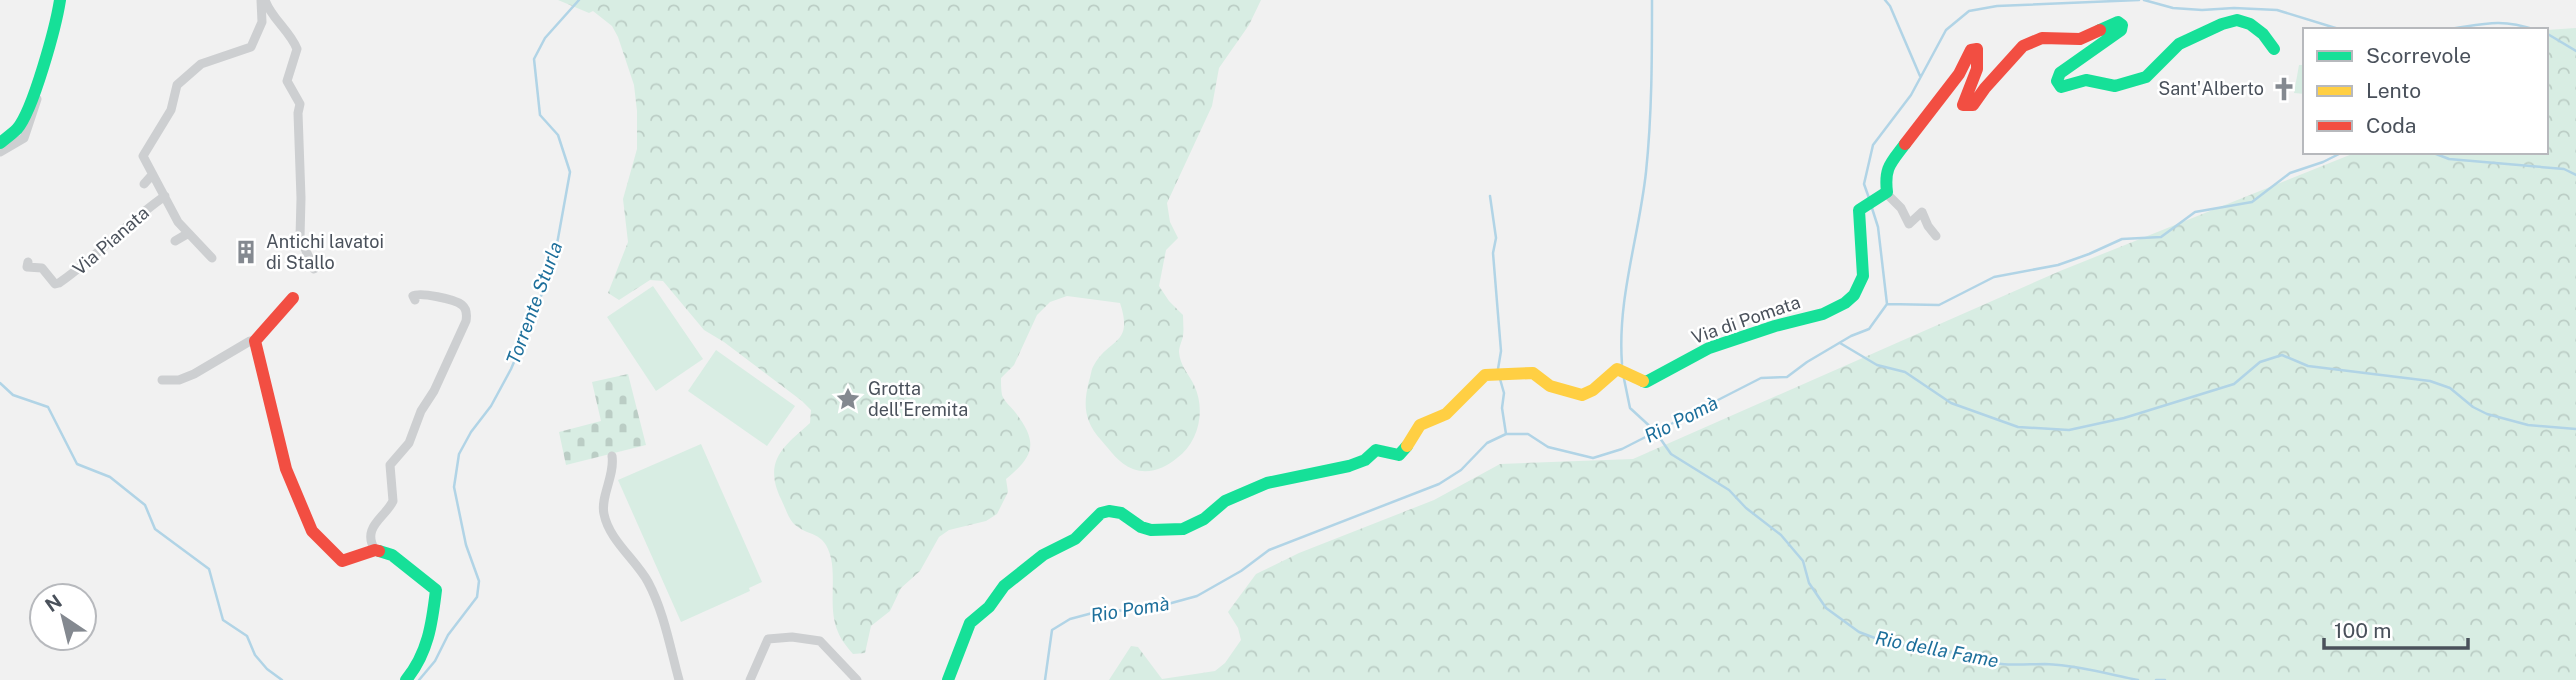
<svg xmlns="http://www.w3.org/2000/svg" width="2576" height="680" font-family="'Public Sans',sans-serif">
  <defs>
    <pattern id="forest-crowns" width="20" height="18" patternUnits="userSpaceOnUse" patternTransform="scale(1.75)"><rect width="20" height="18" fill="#d8ede3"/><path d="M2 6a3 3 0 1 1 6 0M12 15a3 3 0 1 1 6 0" fill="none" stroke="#bbcdc5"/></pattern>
    <pattern id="cemetery-stones" width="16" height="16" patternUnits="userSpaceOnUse" patternTransform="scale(1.75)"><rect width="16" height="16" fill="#d8ede3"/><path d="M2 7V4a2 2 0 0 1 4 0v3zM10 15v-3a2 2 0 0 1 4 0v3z" fill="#bbcdc5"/></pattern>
  </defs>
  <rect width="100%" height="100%" fill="#f1f1f1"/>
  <path fill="#d8ede3" d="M2299 65H2305V94L2294 93Z
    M653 286 703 359 656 391 607 317Z
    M716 350 795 406 767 446 688 391Z
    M701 444 762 582 749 588 750 591 681 622 618 480Z"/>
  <path fill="url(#forest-crowns)" d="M558 0H1261L1249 25 1219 68 1212 106 1167 203 1170 222 1178 238 1166 250 1159 286 1169 301 1183 315C1183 322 1184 329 1183 336 1182 341 1179 347 1179 352 1180 366 1189 374 1194 385 1206 410 1199 442 1177 458 1165 468 1149 475 1133 469 1119 464 1110 450 1101 440 1084 421 1083 405 1089 381 1091 376 1091 369 1094 365 1109 338 1134 345 1120 303L1067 296 1050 302 1037 315 1014 365 1001 378C1001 383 1001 390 1002 395 1004 401 1011 407 1015 412 1039 443 1034 456 1006 479L1008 492 997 514 986 521 949 530 939 537 920 571 901 588 890 611 871 626 865 653 853 654C848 648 841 640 838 632 828 609 836 582 831 558 824 529 808 538 793 523 788 517 785 507 781 499 763 461 783 447 810 423L811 410 802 401 724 342 704 330 663 281 650 280 619 300 608 293 628 242 623 199 637 149V111L634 85 618 37 612 26 593 11 589 13Z
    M2576 28V680H1109L1131 646 1138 647 1162 679 1215 671 1225 663 1241 640 1238 628 1228 612 1256 574 1299 553 1434 500 1500 464 1633 459 2060 271 2357 152H2546V30Z"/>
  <path fill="url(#cemetery-stones)" d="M628 374 646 445 566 465 559 432 601 421 592 382Z"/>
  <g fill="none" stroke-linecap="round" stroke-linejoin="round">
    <path stroke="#b1d4e6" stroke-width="2.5" d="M1885 0 1890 6 1920 76
      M2144 0 2173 8 2202 10 2234 8 2277 10 2342 30
      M2443 30C2482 25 2497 17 2536 30
      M2546 33 2576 51
      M2431 152 2449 159 2564 169 2576 175
      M1490 196 1496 238 1493 253 1501 351 1498 369
      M1869 198 1864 184 1873 145 1911 95 1946 30 1969 11 1997 6 2139 0
      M1887 304 1939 305 1994 277 2058 265 2089 254 2122 239 2161 237 2195 212 2252 202 2290 173 2323 162 2343 152
      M1840 343 1877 365 1905 372 1951 403 2018 427 2069 430 2124 418 2234 384 2260 362 2282 355 2308 366 2430 381 2450 388 2473 407 2487 414 2528 425 2576 429
      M1622 364C1617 299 1639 237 1646 172 1652 115 1652 57 1652 0
      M1623 374 1630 408 1655 431 1671 454 1729 490 1746 508 1781 535 1803 561 1809 583 1826 608 1859 632 1888 643 1974 656C1996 668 2021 664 2045 664 2076 665 2108 674 2138 680
      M1500 379 1504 393 1502 408 1506 434
      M0 383 13 395 48 407 77 464 110 477 145 505 155 529 209 569 223 620 247 636 255 655 267 669 282 680
      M419 680 435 661 448 635 477 597 479 581 466 545 454 487 459 454 471 432 491 406 511 369 538 306 557 244 570 172 558 135 540 115 534 59 545 38 579 0
      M1045 680 1052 630 1070 619 1100 611 1146 610 1197 596 1241 571 1269 550 1439 484 1461 470 1487 443 1506 434H1528L1548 447 1593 458 1622 449 1761 378 1787 377 1807 362 1851 336 1869 329 1887 304 1878 227 1871 205
      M2156 680H2165"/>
    <path stroke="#cdcfd1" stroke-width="9" d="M265 0C271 18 290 31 297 49L287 81 300 104 298 113 301 198 300 237 314 269
      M0 152 24 138 37 99
      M144 184 152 175
      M1886 193 1901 208 1909 224 1922 212 1928 226 1936 236
      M175 241 187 234
      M212 258 178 222 143 156 171 110 177 85 201 64 251 47 262 22 261 0
      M28 262 27 267 42 268 55 284 59 283C97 257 127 222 165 196
      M162 380H179L194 374 250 341H255
      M612 456C615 476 600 497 604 514 609 540 636 560 648 582 664 612 670 647 679 680
      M375 550C361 527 385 518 393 501L390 465 409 443 421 411 434 391 466 321C467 315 467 309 462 305 455 299 420 292 413 296L415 300
      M750 680 768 639 792 637 820 641 857 680"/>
    <path stroke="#16e098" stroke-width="12" d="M2100 30 2118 22 2122 25 2121 30 2060 73 2057 81 2061 87 2086 80 2115 86 2146 77 2179 44 2222 24 2237 20 2250 24 2263 34 2274 49
      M0 143C5 139 12 134 17 129 33 111 56 26 60 0
      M1643 381 1646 382 1709 348 1775 326 1823 314 1845 303 1854 295 1863 276 1859 210 1887 192C1884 167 1891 163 1905 144
      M379 551 392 555 436 590C432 624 428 653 406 680
      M948 680 970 623 989 607 1004 586 1043 555 1075 539 1101 513 1109 511 1121 513 1141 527 1151 530 1183 529 1204 519 1225 501 1267 483 1349 466 1365 460 1376 450 1399 455 1407 446"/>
    <path stroke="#ffcf43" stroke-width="12" d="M1407 446 1420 425 1446 414 1485 375 1533 373 1550 386 1582 395 1593 390 1617 369 1643 381"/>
    <path stroke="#f24e42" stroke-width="12" d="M1905 144 1959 74 1971 50 1977 49V69L1963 105H1973L1985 88 2023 46 2042 38 2080 39 2100 30
      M293 298 255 341 286 469 312 531 342 561 375 550 379 551"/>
  </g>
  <defs>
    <g id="church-bare" transform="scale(1.89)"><path d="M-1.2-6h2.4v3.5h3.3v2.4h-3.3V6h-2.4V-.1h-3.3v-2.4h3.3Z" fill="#848990" stroke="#fff" stroke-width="2.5" paint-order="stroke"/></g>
    <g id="building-bare" transform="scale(1.89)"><path d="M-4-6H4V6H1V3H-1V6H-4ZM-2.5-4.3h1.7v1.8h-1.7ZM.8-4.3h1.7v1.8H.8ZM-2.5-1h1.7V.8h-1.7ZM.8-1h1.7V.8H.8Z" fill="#848990" stroke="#fff" stroke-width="2.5" paint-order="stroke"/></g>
    <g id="sight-bare" transform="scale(1.89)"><path d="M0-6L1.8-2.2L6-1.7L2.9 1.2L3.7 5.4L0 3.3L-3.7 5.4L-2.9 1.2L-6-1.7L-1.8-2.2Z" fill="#848990" stroke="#fff" stroke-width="2.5" paint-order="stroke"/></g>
  </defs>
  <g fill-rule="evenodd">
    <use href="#church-bare" x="2284" y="89"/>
    <use href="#building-bare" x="246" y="252"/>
    <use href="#sight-bare" x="848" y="399"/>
  </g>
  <g text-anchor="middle" stroke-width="5" stroke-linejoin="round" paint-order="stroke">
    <g font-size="18" fill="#4a515b" stroke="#fff" text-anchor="start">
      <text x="2264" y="95" text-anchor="end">Sant'Alberto</text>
      <text x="266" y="248">Antichi lavatoi<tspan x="266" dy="21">di Stallo</tspan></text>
      <text x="868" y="395">Grotta<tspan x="868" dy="21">dell'Eremita</tspan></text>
    </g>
    <g font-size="18" fill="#4a515b" stroke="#fff">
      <text transform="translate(111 241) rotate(-41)" y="6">Via Pianata</text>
      <text transform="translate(1746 320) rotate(-19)" y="6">Via di Pomata</text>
    </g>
    <g font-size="19" font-style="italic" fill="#1d6f9b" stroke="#fff">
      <text transform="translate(534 303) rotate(-70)" y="7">Torrente Sturla</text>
      <text transform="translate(1681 419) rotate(-27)" y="7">Rio Pomà</text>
      <text transform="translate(1130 609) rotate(-9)" y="7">Rio Pomà</text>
      <text transform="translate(1937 649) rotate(11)" y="7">Rio della Fame</text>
    </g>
  </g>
  <rect x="2303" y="28" width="245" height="126" fill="#ffffff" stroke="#b7b9bd" stroke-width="2"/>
  <rect x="2317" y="51" width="35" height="10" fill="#16e098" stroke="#b7b9bd" stroke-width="2"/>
  <text x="2366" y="63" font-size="21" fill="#4a515b">Scorrevole</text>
  <rect x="2317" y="86" width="35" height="10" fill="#ffcf43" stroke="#b7b9bd" stroke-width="2"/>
  <text x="2366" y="98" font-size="21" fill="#4a515b">Lento</text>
  <rect x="2317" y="121" width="35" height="10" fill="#f24e42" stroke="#b7b9bd" stroke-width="2"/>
  <text x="2366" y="133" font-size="21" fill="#4a515b">Coda</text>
  <g transform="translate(63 617) rotate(325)"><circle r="33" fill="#ffffff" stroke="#b7b9bd" stroke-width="2"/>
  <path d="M0-5L12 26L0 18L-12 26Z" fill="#848990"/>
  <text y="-10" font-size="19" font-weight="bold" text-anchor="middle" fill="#4a515b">N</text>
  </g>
  <path d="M2324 638v10h144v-10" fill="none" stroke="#4a515b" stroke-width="3.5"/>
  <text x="2334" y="638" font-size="21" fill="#4a515b" stroke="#ffffff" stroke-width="5" paint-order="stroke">100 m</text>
</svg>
